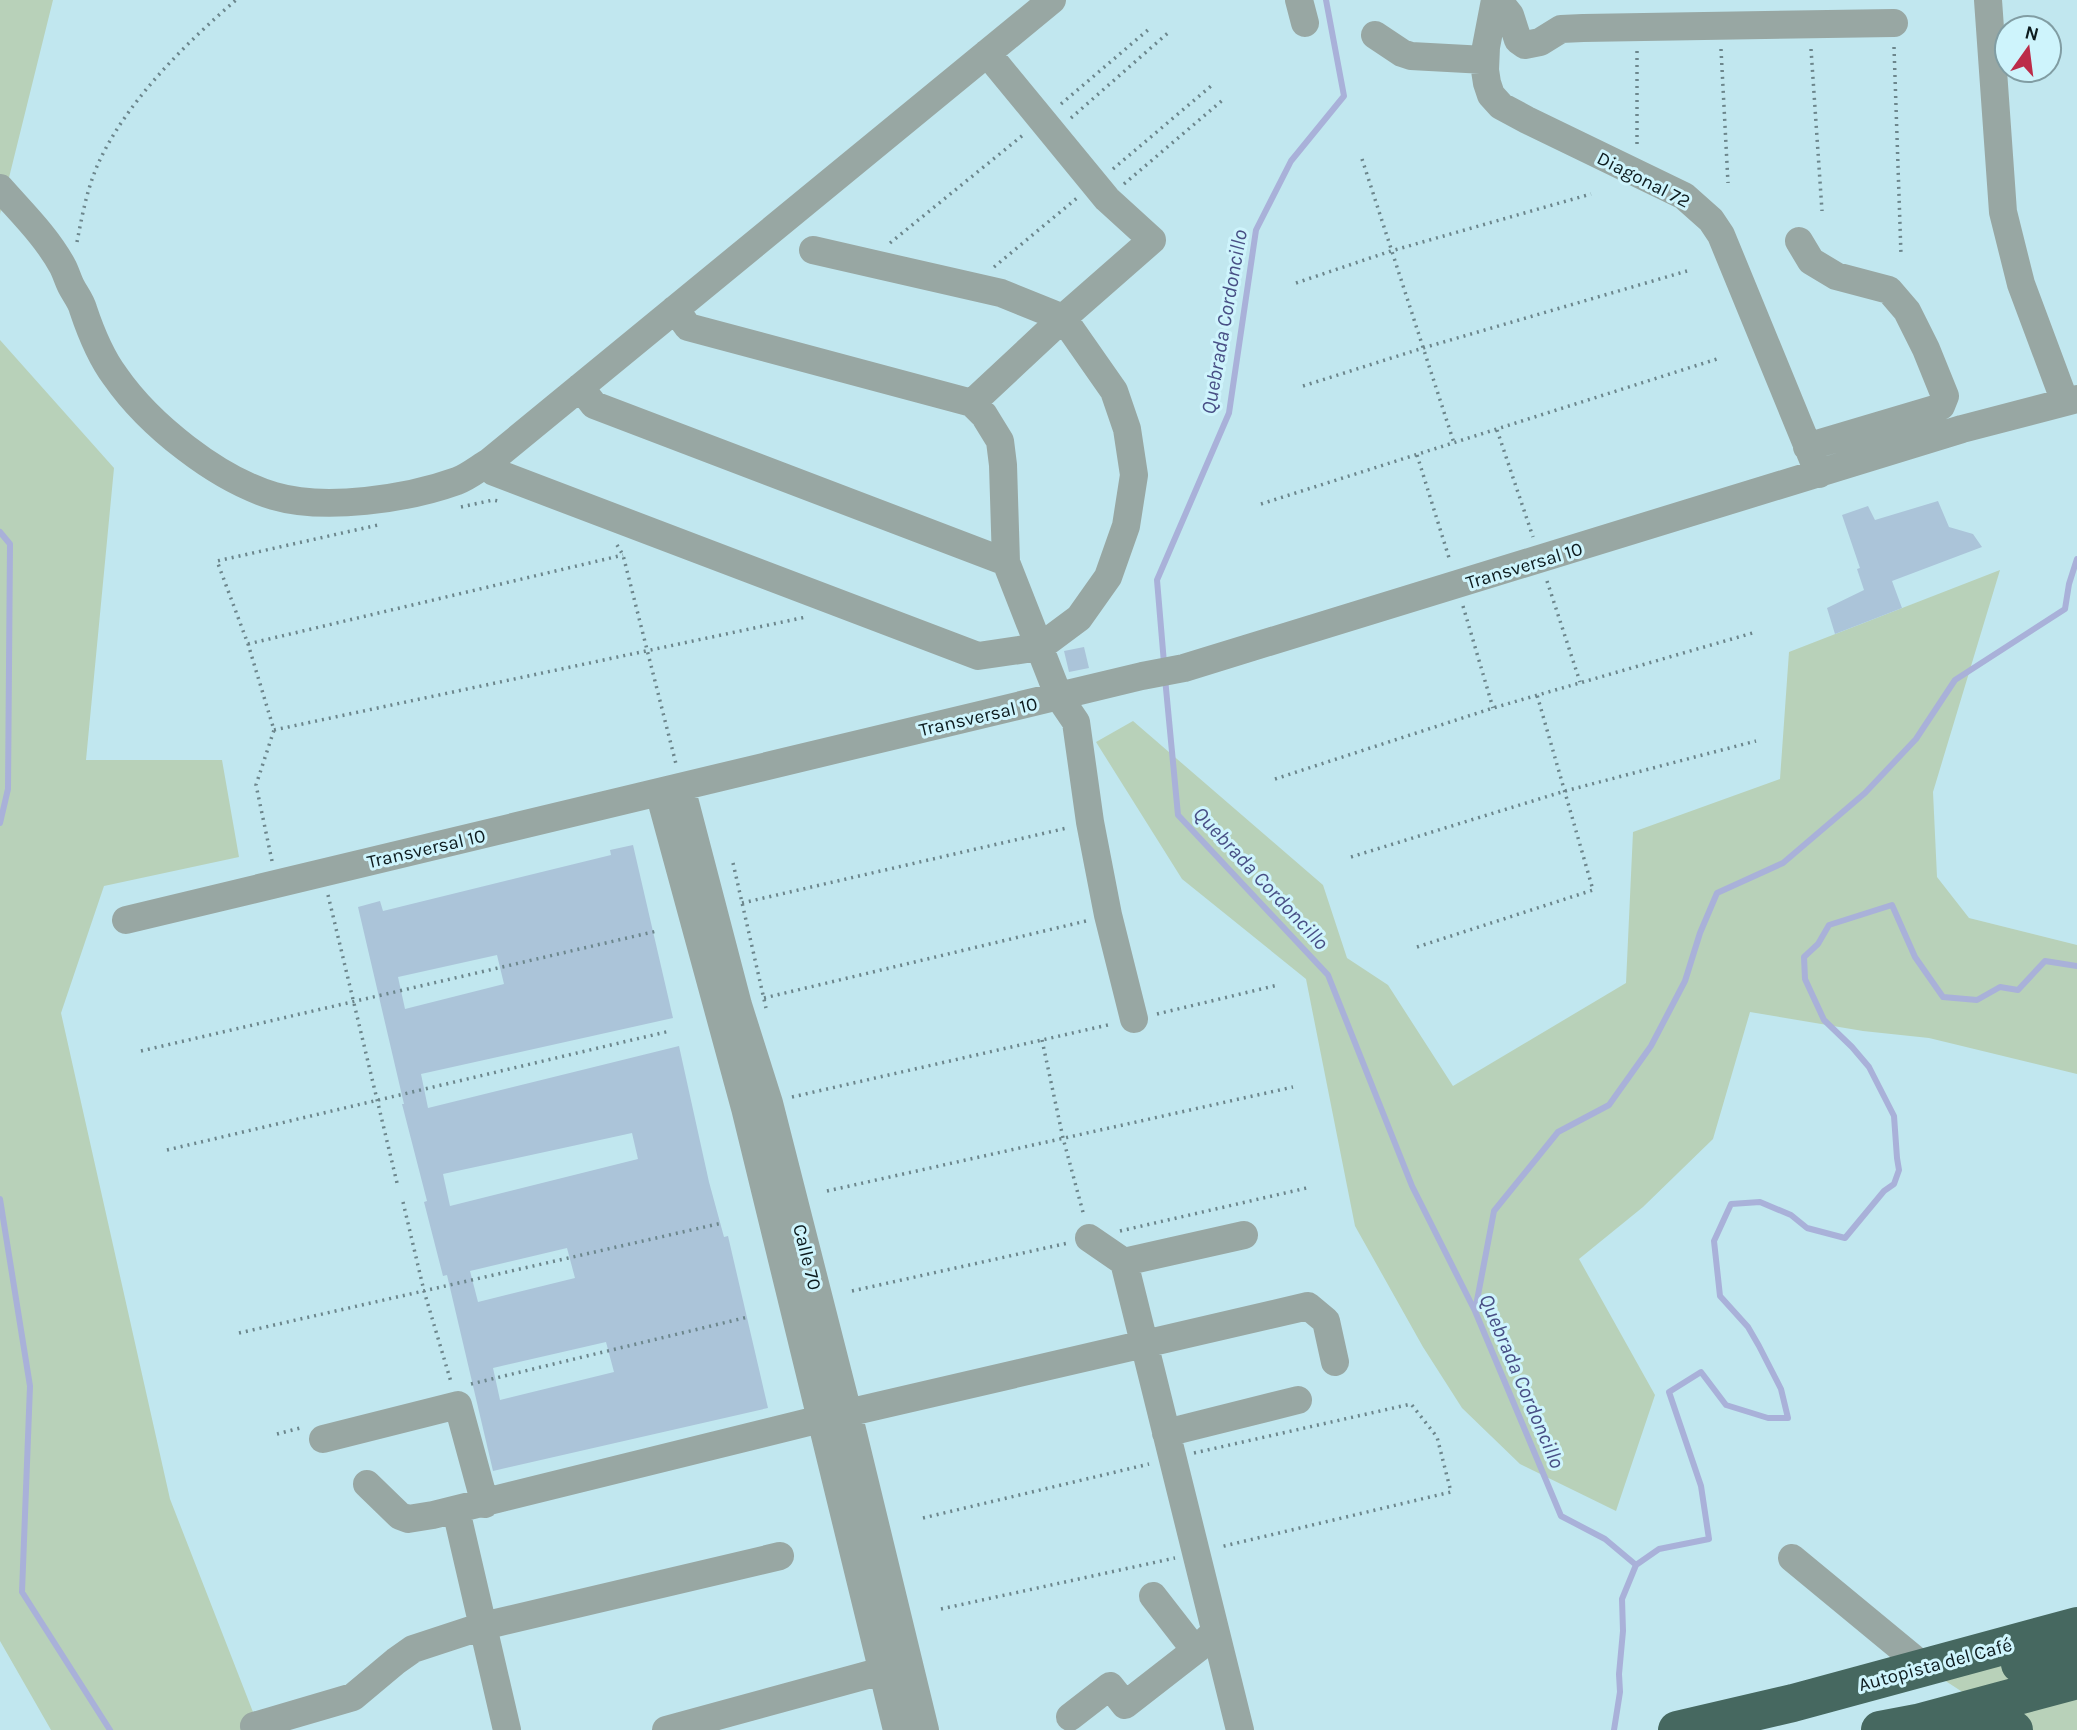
<svg xmlns="http://www.w3.org/2000/svg" width="2077" height="1730" font-family="Karla,sans-serif">
  <rect width="100%" height="100%" fill="#c1e7ef"/>
  <path fill="#b8d1b9" d="M0 0H53L0 214Z
    M0 340 114 468 86 760H222L239 857 104 886 61 1013 170 1499 260 1730H51L0 1641Z
    M2000 570 1933 792 1937 877 1969 918 2077 945V1074L1929 1038 1863 1031 1750 1012 1713 1139 1643 1207 1579 1259 1655 1395 1616 1511 1520 1464 1462 1408 1423 1347 1355 1226 1306 979 1182 879 1096 742 1133 721 1323 885 1347 958 1388 985 1453 1086 1626 983 1633 832 1780 779 1789 652Z
    M2077 1626V1730H2021L1924 1667Z"/>
  <g fill="none" stroke-linecap="round" stroke-linejoin="round">
    <path stroke="#a9b1d9" stroke-width="6" d="M0 532 10 544 8 789 0 823
      M1164 663 1157 580 1229 413 1256 230 1291 161 1344 96 1326 0
      M1165 678 1178 815 1328 975 1412 1186 1475 1311 1561 1516 1605 1539 1636 1565
      M0 1199 30 1386 22 1592 110 1730
      M1475 1311 1494 1211 1558 1132 1609 1105 1651 1046 1685 981 1700 933 1717 893 1783 863 1865 793 1916 739 1955 680 2065 609 2069 584 2077 559
      M1614 1730 1620 1692 1619 1674 1623 1631 1622 1599 1636 1565 1659 1549 1709 1539 1701 1486 1669 1392 1701 1372 1726 1405 1768 1418H1788L1781 1389 1759 1346 1748 1327 1720 1296 1714 1241 1731 1204 1760 1202 1791 1215 1807 1228 1845 1238 1884 1191 1894 1184 1899 1170 1897 1158 1894 1116 1869 1067 1852 1047 1824 1020 1805 979 1804 957 1818 944 1829 925 1892 905 1915 957 1943 997 1977 1000 2000 987 2018 990 2045 961 2077 966"/>
  </g>
  <path fill="#abc4d9" fill-rule="evenodd" d="M1938 501 1949 527 1973 534 1982 547 1892 581 1902 608 1835 634 1827 608 1864 590 1857 569 1860 568 1842 515 1868 506 1875 520Z
    M1084 647 1089 668 1069 672 1064 651Z
    M633 845 673 1018 421 1074 428 1108 679 1046 709 1182 724 1237 728 1236 768 1408 493 1471 447 1275 443 1276 424 1202 427 1201 402 1104H404L358 907 380 901 383 911 611 855 610 850ZM497 955 504 984 405 1009 398 977ZM632 1133 638 1159 450 1206 443 1174ZM567 1248 575 1278 478 1302 470 1271ZM606 1342 614 1372 500 1400 493 1368Z"/>
  <g fill="none" stroke-linecap="round" stroke-linejoin="round">
    <path stroke="#6c868c" stroke-width="3.5" stroke-dasharray="2 5" stroke-linecap="butt" d="M1894 47 1901 255
      M1721 49 1728 183
      M1811 49 1822 211
      M1637 51V148
      M1061 104 1149 29
      M1071 118 1169 32
      M1362 159 1454 443
      M1113 169 1211 86
      M1124 184 1225 98
      M77 242C82 216 87 189 98 164 126 102 185 44 236 0
      M890 243 1023 135
      M994 267 1077 198
      M1296 283 1391 251 1591 194
      M1303 386 1423 348 1687 271
      M1497 430 1533 537
      M1417 455 1450 561
      M1261 504 1720 358
      M461 507 493 500 498 501
      M617 545 623 555 676 764
      M1547 581 1580 682
      M1463 606 1493 708
      M248 644 623 555
      M274 730 806 617
      M1275 779 1493 708 1756 632
      M1351 857 1565 791 1756 741
      M272 861 256 785 274 730 248 644 217 561 378 525
      M733 863 766 1008
      M328 895 398 1187
      M742 903 1067 828
      M1417 947 1593 890 1537 695
      M764 998 1086 921
      M1157 1014 1278 985
      M1042 1040 1063 1138 1084 1216
      M141 1051 657 931
      M792 1097 1112 1024
      M167 1150 670 1031
      M827 1191 1293 1087
      M403 1202 424 1291 451 1382
      M1120 1231 1311 1187
      M852 1291 1068 1243
      M239 1333 722 1223
      M471 1384 748 1317
      M277 1434 304 1427
      M1194 1453 1411 1404 1437 1437 1451 1492 1220 1547
      M923 1518 1149 1464
      M941 1609 1175 1558"/>
    <path stroke="#98a7a3" stroke-width="28" d="M1299 0 1305 23
      M1495 0 1486 47 1485 70 1487 83 1491 95 1501 106 1527 120 1684 196 1711 220 1721 235 1819 474
      M1498 0 1510 15 1518 40 1525 45 1540 42 1561 29 1583 28 1894 23
      M1988 0 2003 212 2021 284 2065 402
      M1375 35 1402 53 1411 56 1485 60
      M0 188C22 213 47 237 63 267 66 273 68 280 71 286 75 294 81 301 83 309 91 333 100 356 115 376 149 425 217 479 274 496 325 511 407 499 457 481 468 477 479 468 489 462L1052 0
      M1799 241 1811 261 1836 276 1889 290 1907 311 1926 349 1945 396 1941 406 1935 409 1807 447
      M675 309 688 327 972 403 984 415 1000 441 1003 465 1006 562 1059 697 1076 722 1090 822 1108 915 1134 1019
      M580 387 594 405 1006 562
      M972 403 1063 318 1152 240 1107 199 987 53
      M489 462 494 472 978 656 1040 647 1079 618 1108 577 1126 526 1134 475 1127 429 1114 391 1063 318 1001 293 813 250
      M681 787 738 1005 769 1103 848 1413 925 1730
      M659 792 745 1108 897 1730
      M126 920 1142 676 1184 668 1962 429 2077 399
      M1089 1238 1124 1262 1240 1730
      M1124 1262 1244 1235
      M1166 1433 1298 1400
      M323 1439 458 1405 485 1504
      M367 1484 400 1516 408 1519 433 1515 821 1419 1308 1306 1326 1321 1335 1362
      M456 1510 507 1730
      M1792 1558 1924 1667
      M1153 1596 1195 1650
      M1070 1717 1110 1686 1125 1705 1197 1649 1215 1632
      M254 1726 353 1697 396 1661 413 1649 483 1626 780 1556
      M666 1730 882 1671"/>
    <path stroke="#466860" stroke-width="38" d="M2020 1664 2077 1654
      M1954 1721C1974 1719 1995 1722 2014 1730
      M1677 1730 1793 1703 2077 1626
      M1880 1730 1917 1723 2077 1680"/>
  </g>
  <g text-anchor="middle" stroke-width="6" stroke-linejoin="round" paint-order="stroke">
    <g font-size="19" fill="#0d1b1e" stroke="#cef4fc">
      <text transform="translate(1644 179) rotate(27)" y="7">Diagonal 72</text>
      <text transform="translate(1524 565) rotate(-17)" y="7">Transversal 10</text>
      <text transform="translate(978 716) rotate(-13)" y="7">Transversal 10</text>
      <text transform="translate(426 848) rotate(-13)" y="7">Transversal 10</text>
      <text transform="translate(808 1257) rotate(76)" y="7">Calle 70</text>
      <text transform="translate(1935 1664) rotate(-15)" y="7">Autopista del Café</text>
    </g>
    <g font-size="21" font-style="italic" fill="#484f85" stroke="#cef4fc">
      <text transform="translate(1224 322) rotate(-80)" y="7">Quebrada Cordoncillo</text>
      <text transform="translate(1261 878) rotate(47)" y="7">Quebrada Cordoncillo</text>
      <text transform="translate(1522 1381) rotate(67)" y="7">Quebrada Cordoncillo</text>
    </g>
  </g>
  <g transform="translate(2028 49) rotate(14)"><circle r="33" fill="#cef4fc" stroke="#819da3" stroke-width="2"/>
  <path d="M0-5L12 26L0 18L-12 26Z" fill="#bc2b49"/>
  <text y="-10" font-size="19" font-weight="bold" text-anchor="middle" fill="#0d1b1e">N</text>
  </g>
</svg>
